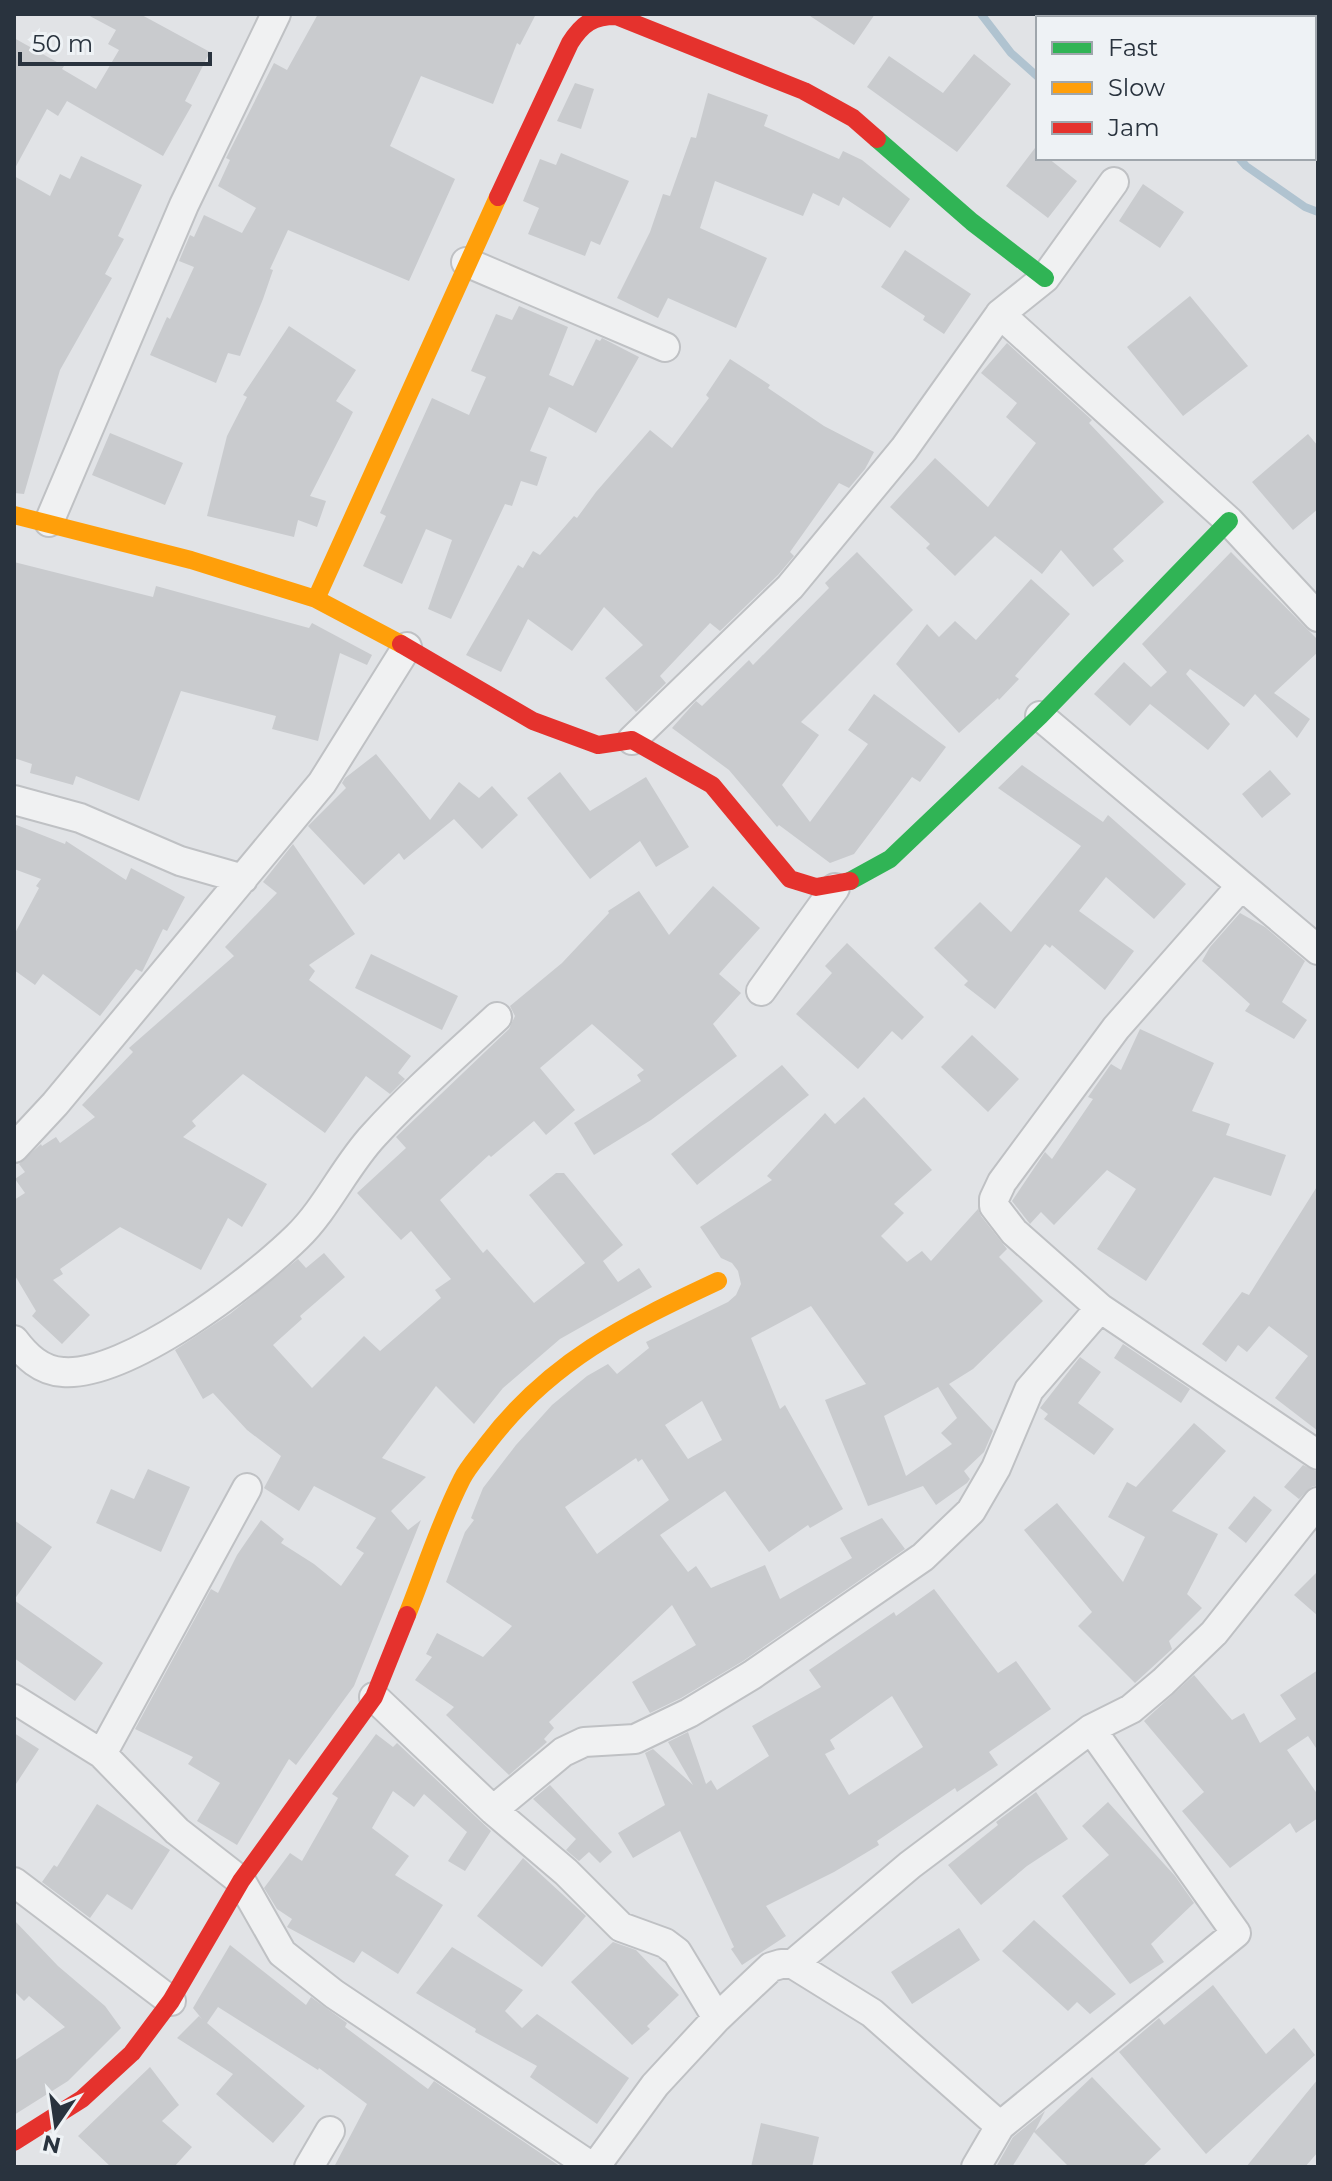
<svg xmlns="http://www.w3.org/2000/svg" width="1332" height="2181" font-family="Montserrat,sans-serif">
  <rect width="100%" height="100%" fill="#e1e3e6"/>
  <g fill="none" stroke-linecap="round" stroke-linejoin="round">
    <path stroke="#b0c3d0" stroke-width="8" d="M981 14 1011 53 1038 77
      M1239 158 1246 166 1305 207 1318 212"/>
  </g>
  <path fill="#c9cbce" fill-rule="evenodd" d="M86 14H140L210 52 185 101 192 105 163 156 67 101 58 116 47 109 14 170V38L64 66 62 69 96 89 119 50 108 44 116 30Z
    M318 14H536L520 45 517 43 493 104 421 76 390 146 455 179 409 281 288 230 270 269 273 270 263 299 240 356 228 353 216 383 150 355 167 317 170 319 194 267 179 261 190 235 194 237 204 215 242 233 256 208 218 186 230 160 226 158 274 63 287 70Z
    M807 14H875L854 45Z
    M974 54 1011 84 957 152 867 87 889 56 943 93Z
    M575 83 594 89 581 129 557 121Z
    M708 93 768 115 764 126 839 159 843 151 862 160 910 199 890 228 843 197 839 206 813 193 803 216 715 181 700 228 767 258 736 328 668 298 658 318 617 298 650 232 663 194 670 196 691 137 696 138Z
    M1035 148 1038 150V158H1048L1077 181 1048 218 1006 186Z
    M561 153 629 181 600 245 591 241 585 256 528 234 539 208 523 201 540 159 556 165Z
    M81 156 142 185 118 236 124 239 105 274 112 278 60 370 24 494 14 493V176L50 196 60 174 70 179Z
    M1143 184 1184 212 1160 248 1119 221Z
    M905 250 971 294 944 334 923 320 925 316 881 287Z
    M1190 296 1248 366 1183 416 1127 347Z
    M519 306 568 327 549 375 573 386 596 339 600 341 602 338 639 357 596 433 549 407 530 451 547 457 537 486 521 481 512 506 505 504 451 619 428 609 452 540 426 529 402 584 363 566 386 516 380 513 432 398 469 415 486 377 471 371 496 314 512 320Z
    M289 326 356 370 336 401 353 412 310 496 326 501 317 527 298 520 294 537 207 516 227 436 247 397 243 395Z
    M1007 343 1092 420 1089 423 1164 502 1113 549 1124 561 1093 587 1061 550 1042 574 995 536 955 576 926 548 930 544 890 507 935 458 988 507 1036 443 1006 417 1017 403 981 373Z
    M730 359 770 385 768 388 824 426 874 452 865 469 849 488 839 483 790 552 794 556 778 575 720 631 710 623 660 676 666 683 636 712 605 678 643 645 604 607 572 651 528 619 501 672 466 655 518 565 523 568 533 551 540 555 574 516 577 518 596 492 650 430 672 448 709 398 706 395Z
    M110 433 183 463 165 505 92 475Z
    M1308 434 1318 446V509L1293 530 1252 482Z
    M857 552 913 610 801 722 819 735 782 785 810 822 868 744 848 730 874 694 946 747 920 782 912 777 854 854 830 863 779 825 777 827 729 770 672 728 696 701 702 706 749 660 753 665 829 588 825 583Z
    M1231 552 1318 640V652L1274 693 1310 719 1297 738 1255 694 1244 707 1190 669 1186 674 1230 724 1208 750 1150 704 1130 726 1094 694 1124 662 1151 687 1167 672 1142 644Z
    M14 562 153 597 156 586 309 628 312 623 372 655 367 665 340 653 318 741 272 729 276 716 181 691 139 801 76 776 73 785 30 773 32 764 14 758Z
    M1031 579 1070 614 1015 676 1019 679 999 700 998 698 959 733 896 664 927 624 939 637 955 621 976 640Z
    M376 754 430 820 459 782 479 798 492 786 518 815 482 849 454 819 404 860 399 853 364 885 308 826 346 788 342 783 345 778Z
    M1022 765 1103 822 1108 815 1186 884 1154 919 1106 877 1079 911 1134 951 1105 990 1052 945 1050 948 1045 944 995 1009 964 985 968 981 934 948 980 902 1011 932 1081 846 998 788Z
    M1270 770 1291 794 1262 818 1242 794Z
    M560 772 590 811 646 777 689 847 656 867 640 841 590 879 527 798Z
    M14 824 65 844 66 841 126 880 131 868 185 897 167 931 163 929 142 972 136 969 100 1016 43 974 35 985 14 970V935L39 888 36 886 41 879 14 869Z
    M293 844 355 934 309 965 315 971 309 980 411 1056 398 1073 405 1079 390 1094 366 1076 325 1133 243 1074 192 1121 196 1126 183 1137 267 1184 242 1227 228 1218 201 1270 120 1227 60 1269 63 1274 53 1280 90 1315 62 1344 32 1316 36 1311 14 1274V1200L25 1193 15 1179 25 1172 19 1164 41 1144 42 1146 56 1137 60 1143 95 1117 82 1105 133 1052 129 1048 234 956 225 947 277 893 263 882Z
    M713 886 760 928 719 974 741 993 713 1024 737 1056 651 1120 594 1155 574 1123 641 1081 637 1075 644 1070 592 1024 540 1068 575 1110 546 1135 534 1121 491 1157 489 1155 440 1200 483 1253 487 1249 534 1303 585 1263 529 1195 556 1173H564L623 1245 603 1261 618 1282 639 1268 652 1287 560 1339 503 1388 474 1424 436 1386 382 1458 426 1477 391 1511 408 1530 421 1520 354 1686 296 1765 289 1759 237 1845 197 1821 220 1783 188 1764 193 1757 135 1729 211 1589 218 1593 237 1555 261 1520 284 1539 281 1543 314 1564 341 1586 364 1553 356 1548 376 1518 314 1486 299 1511 264 1488 281 1456 247 1430 213 1393 203 1399 175 1350 230 1314 298 1259 306 1268 324 1253 345 1277 300 1316 302 1319 273 1345 312 1388 364 1336 380 1351 441 1298 435 1290 451 1279 411 1231 401 1240 357 1193 406 1148 396 1137 509 1029 515 1016 510 1006 562 963 609 913 608 911 639 891 669 935Z
    M1240 913 1265 927 1305 961 1282 1002 1307 1020 1294 1039 1245 1011 1250 1004 1202 961 1210 947Z
    M847 943 924 1017 902 1040 892 1031 858 1069 796 1014 832 973 825 966Z
    M371 954 458 996 442 1030 355 988Z
    M1140 1029 1214 1063 1192 1111 1230 1124 1226 1135 1286 1155 1271 1196 1214 1177 1146 1281 1097 1249 1136 1189 1107 1170 1054 1225 1041 1212 1030 1224 1012 1201 1045 1152 1052 1159 1093 1099 1088 1097 1111 1064 1121 1070Z
    M972 1035 1019 1079 988 1112 941 1067Z
    M782 1065 809 1095 697 1185 671 1154Z
    M864 1097 932 1170 894 1204 904 1213 881 1236 907 1262 922 1251 931 1261 978 1209 981 1216 1007 1249 999 1257 1043 1301 973 1369 949 1384 993 1431 984 1452 964 1471 970 1479 967 1483 936 1505 923 1486 868 1506 825 1400 866 1384 811 1306 751 1338 780 1409 785 1405 843 1509 810 1528 808 1525 769 1552 725 1491 660 1535 688 1572 696 1566 711 1588 765 1565 780 1599 852 1558 840 1538 882 1518 905 1549 743 1661 681 1698 650 1713 632 1682 696 1645 672 1605 549 1722 554 1728 544 1739 547 1742 509 1775 446 1715 454 1707 415 1680 432 1657 426 1654 437 1633 483 1657 512 1626 446 1582 465 1532 474 1520 471 1518 483 1488 516 1445 552 1405 587 1376 608 1364 617 1374 649 1348 646 1342 728 1302 736 1295 741 1284 738 1271 732 1263 721 1258 700 1227 772 1180 767 1176 825 1113 835 1124ZM938 1387 957 1418 941 1433 952 1444 906 1476 884 1416ZM702 1401 722 1440 688 1459 665 1425ZM636 1458 638 1462 642 1459 669 1500 597 1554 565 1507Z
    M1318 1185V1431L1275 1398 1308 1356 1269 1326 1247 1352 1238 1345 1226 1362 1202 1344 1242 1292 1249 1295Z
    M1123 1344 1190 1389 1181 1403 1114 1358Z
    M1080 1357 1101 1372 1078 1403 1114 1429 1094 1455 1044 1419 1048 1414 1040 1408Z
    M1194 1423 1226 1451 1172 1511 1218 1534 1187 1594 1202 1608 1169 1641 1172 1649 1135 1683 1078 1626 1092 1612 1024 1530 1057 1503 1123 1582 1145 1537 1108 1517 1127 1482 1136 1487Z
    M1303 1465 1318 1472V1485L1311 1487 1299 1499 1284 1487Z
    M148 1469 190 1487 161 1552 96 1523 111 1489 134 1499Z
    M1254 1496 1272 1510 1246 1543 1228 1528Z
    M14 1520 52 1547 14 1600 103 1663 75 1701 14 1658Z
    M1318 1571V1616L1294 1595Z
    M934 1589 998 1673 1016 1661 1051 1709 989 1752 998 1765 957 1792 955 1788 877 1841 879 1845 834 1872 766 1906 786 1936 742 1965 731 1949 734 1947 680 1831 633 1858 618 1833 665 1805 645 1753 653 1749 693 1785 668 1742 688 1732 706 1784 711 1780 717 1790 769 1756 752 1726 821 1687 809 1670 894 1612 896 1616ZM892 1696 923 1747 849 1795 825 1754 835 1749 830 1740Z
    M1318 1670V1751L1308 1736 1287 1750 1318 1795V1818L1296 1833 1290 1823 1230 1868 1182 1811 1204 1792 1144 1721 1194 1675 1232 1720 1244 1713 1260 1743 1296 1719 1280 1695Z
    M14 1733 39 1749 14 1787Z
    M376 1734 393 1747 397 1743 491 1831 465 1871 448 1861 467 1832 424 1794 414 1807 393 1791 372 1828 409 1856 395 1875 443 1905 398 1974 362 1951 354 1963 287 1927 292 1919 277 1909 264 1888 290 1853 302 1861 338 1798 332 1794Z
    M550 1785 612 1852 600 1863 589 1852 579 1861 566 1850 576 1839 533 1799Z
    M1036 1792 1068 1839 1027 1866 981 1905 948 1865 998 1825 996 1822Z
    M1108 1802 1175 1876 1194 1903 1151 1944 1164 1962 1130 1984 1062 1896 1109 1855 1082 1826Z
    M97 1804 170 1850 132 1910 107 1894 90 1918 42 1882 54 1865 57 1867Z
    M523 1858 586 1916 542 1967 477 1916Z
    M14 1920 58 1966 105 2006 121 2028 68 2081 14 2115V2061L65 2027 29 1996 24 2001 14 1991Z
    M1034 1920 1116 1994 1090 2014 1077 2002 1068 2011 1002 1951Z
    M959 1928 980 1960 912 2004 891 1972Z
    M613 1942 636 1950 679 1995 647 2026 650 2029 632 2045 571 1982Z
    M230 1945 306 2005 311 1997 347 2023 345 2027 428 2089 434 2081 561 2167H334L367 2104 319 2068 318 2070 218 2007 207 2023 305 2106 273 2143 216 2094 233 2074 177 2038 199 2016 202 2019 193 2008Z
    M452 1947 523 1990 505 2011 522 2028 537 2014 629 2078 597 2124 530 2077 537 2066 475 2032 476 2029 416 1993Z
    M1213 1985 1266 2054 1294 2028 1315 2055 1206 2154 1119 2052 1159 2018 1164 2025Z
    M150 2067 179 2105 162 2121 192 2147 174 2167H111L78 2136Z
    M1092 2077 1161 2149 1142 2167H1069L1034 2132 1012 2167H996L1013 2137 1045 2111 1035 2131Z
    M1318 2079V2152L1305 2167H1246Z
    M761 2123 819 2137 812 2167H751Z"/>
  <g fill="none" stroke-linecap="round" stroke-linejoin="round">
    <g stroke="#bfc1c4" stroke-width="32">
      <path id="street" d="M466 262 665 347
        M1000 314 1229 521 1318 617
        M49 522 184 205 276 14
        M1040 716 1318 950
        M632 740 790 587 904 449 1000 314 1045 278 1114 182
        M14 800 80 818 180 861 243 879
        M1241 886 1116 1028 1002 1182 994 1199V1206L1014 1232 1100 1308 1318 1455
        M761 991 835 888
        M14 1148 55 1104 322 783 407 647
        M14 1340C26 1356 41 1371 63 1372 127 1377 252 1281 297 1237 327 1208 345 1166 374 1135 412 1093 456 1055 497 1017
        M374 1697 493 1810 566 1872 621 1927 665 1943 677 1952 717 2018
        M14 1699 102 1754 177 1831 241 1881 282 1953 334 1994 592 2167
        M102 1754 247 1488
        M493 1810 563 1752 584 1742 635 1739 689 1713 752 1675 923 1557 971 1511 996 1468 1029 1390 1100 1308
        M14 1882 171 2001
        M793 1964 872 2013 1000 2126
        M309 2167 330 2131
        M595 2167 655 2085 717 2018 771 1967 781 1964H793L910 1865 1091 1729 1131 1709 1163 1682 1214 1633 1318 1502
        M976 2167 1000 2126 1236 1933 1091 1729"/>
    </g>
    <use href="#street" stroke="#f0f1f2" stroke-width="28"/>
    <path stroke="#30b455" stroke-width="18" d="M877 139 972 222 1045 278
      M850 881 890 859 1040 716 1229 521"/>
    <path stroke="#ff9f0a" stroke-width="18" d="M14 515 191 560 316 599 401 644
      M316 599 498 197
      M407 1615C425 1570 440 1522 462 1479 468 1467 479 1455 487 1444 550 1361 626 1324 718 1281"/>
    <path stroke="#e5322d" stroke-width="18" d="M498 197 570 43C582 24 593 16 616 16L804 91 853 118 877 139
      M401 644 533 721 598 745 632 740 712 785 790 879 816 887 850 881
      M14 2142 82 2099 132 2053 171 2001 241 1881 374 1697 407 1615"/>
  </g>
  <rect width="1332" height="2181" fill="none" stroke="#29333e" stroke-width="32"/>
  <rect x="1036" y="16" width="280" height="144" fill="#eef2f5" stroke="#9fa6ac" stroke-width="2"/>
  <rect x="1052" y="42" width="40" height="12" fill="#30b455" stroke="#9fa6ac" stroke-width="2"/>
  <text x="1108" y="56" font-size="24" fill="#29333e">Fast</text>
  <rect x="1052" y="82" width="40" height="12" fill="#ff9f0a" stroke="#9fa6ac" stroke-width="2"/>
  <text x="1108" y="96" font-size="24" fill="#29333e">Slow</text>
  <rect x="1052" y="122" width="40" height="12" fill="#e5322d" stroke="#9fa6ac" stroke-width="2"/>
  <text x="1108" y="136" font-size="24" fill="#29333e">Jam</text>
  <g transform="translate(56 2125) rotate(193)" stroke="#eef2f5" stroke-width="6" paint-order="stroke">
  <path d="M0-6L14 30L0 20L-14 30Z" fill="#29333e"/>
  <text y="-12" font-size="22" font-weight="bold" text-anchor="middle" fill="#29333e">N</text>
  </g>
  <path d="M20 52v12h190v-12" fill="none" stroke="#29333e" stroke-width="4"/>
  <text x="32" y="52" font-size="24" fill="#29333e" stroke="#eef2f5" stroke-width="6" paint-order="stroke">50 m</text>
</svg>
